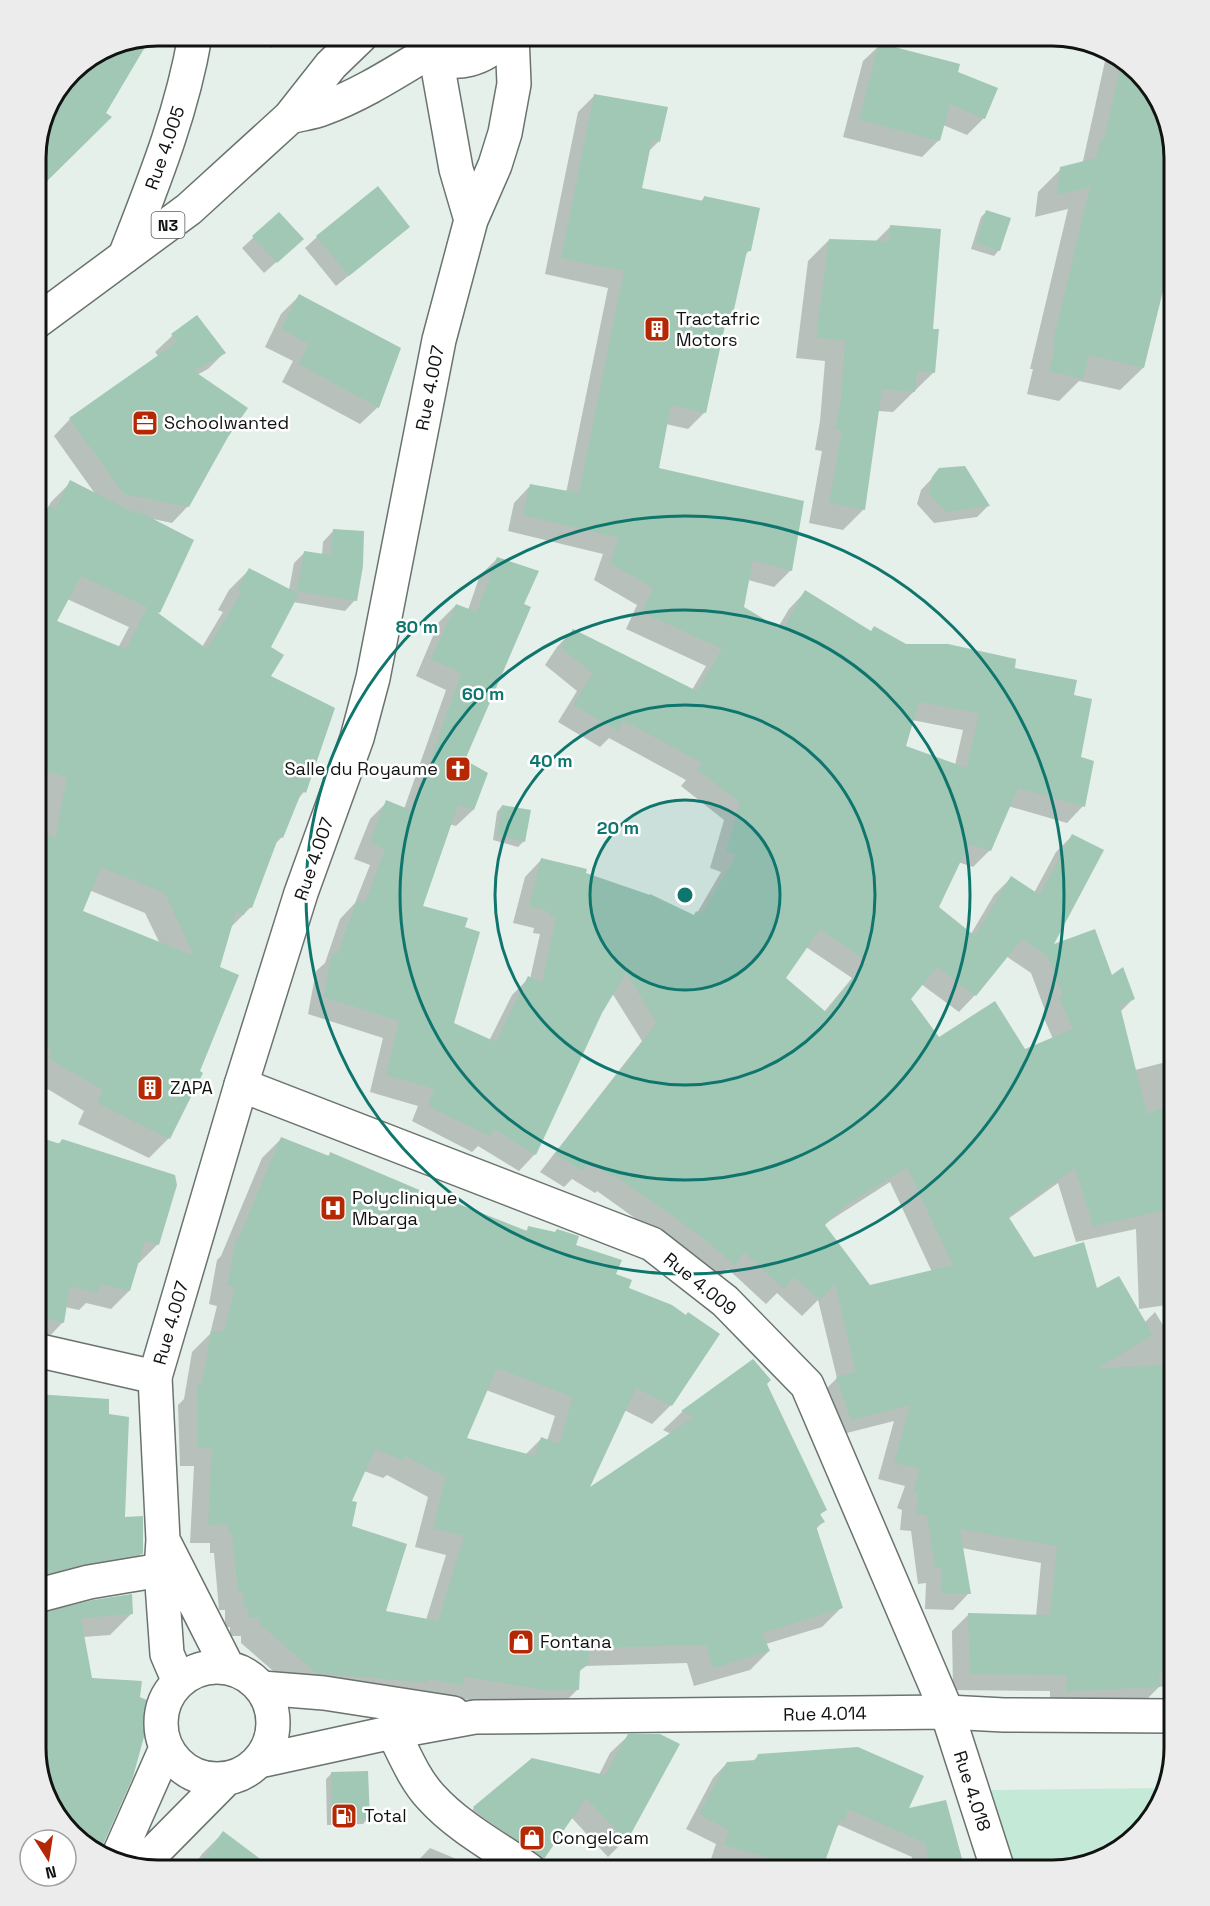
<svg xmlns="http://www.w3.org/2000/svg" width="1210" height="1906" font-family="'Space Grotesk',sans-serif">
  <rect width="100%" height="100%" fill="#e6f0eb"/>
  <path fill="#c4e9d7" d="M1163 1788 1157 1809 1106 1857 1052 1870H986L992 1790Z"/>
  <path fill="#0003" fill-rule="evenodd" d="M258 36H282L271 48Z
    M880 45 956 73 984 118 967 135 943 125 939 140 922 157 843 137 863 61Z
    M1107 52 1119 56 1161 104 1174 158 1143 368 1120 390 1079 381 1059 401 1027 394 1033 369H1030L1068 209 1035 217 1038 192 1061 169 1079 164 1083 161Z
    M595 95 659 141 648 152 640 189 700 202 705 197 749 251 745 255 730 322 723 329 705 412 688 429 666 424 657 469 791 570 774 587 748 580 742 608 777 629 789 609 805 592 870 632 905 645 1013 669 1072 696 1083 806 1067 823 1008 806 990 850 973 867 958 862 937 907 971 934 994 895 1011 878 1034 893 1056 852 1072 836 1051 947 1111 978 1133 999 1120 1012 1135 1070 1174 1060V1304L1139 1309 1136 1229 1076 1242 1058 1183 1008 1219 1033 1259 1096 1290 1144 1323 1155 1312 1174 1343V1561L1161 1632 1174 1631V1685L1159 1687 1142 1704 1050 1707V1691L953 1690 952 1631 969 1614 1036 1616 1041 1563 962 1548 969 1593 953 1610 925 1609 926 1583 918 1584 911 1531 900 1530 902 1510 897 1508 905 1486 878 1479 894 1421 835 1436 820 1395 837 1378 818 1300 802 1316 777 1293 766 1304 728 1269 717 1280 681 1251 597 1191 595 1193 572 1179 564 1187 540 1172 642 1041 612 993 600 1012 535 1154 519 1171 478 1146 472 1152 412 1121 418 1106 370 1092 383 1038 308 1014 316 971 325 963 340 919 355 903 370 865 354 859 370 819 387 802 404 809 446 690 416 676 439 622 456 605 468 610 480 575 497 559 522 604 463 761 473 810 456 826 449 824 421 907 463 928 452 1024 489 1041 512 995 529 978 530 979 540 934 533 933 534 928 513 923 525 877 541 860 584 874 693 916 697 913 721 872 710 868 724 820 681 786 686 780 609 738 600 747 558 722 577 691 545 665 557 647 573 630 692 690 706 666 626 629 637 605 594 580 603 554 508 531 514 503 530 486 566 493 608 288 545 274 578 112ZM912 720 963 730 955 765 904 747ZM806 947 852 978 824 1012 784 978ZM1006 956 1031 973 1046 1013 1043 1016 1053 1039 1025 1051 939 1039 909 999 921 984 959 1012 975 995ZM890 1182 932 1272 869 1287 823 1225Z
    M986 212 999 250 994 256 971 249 981 217Z
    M891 226 931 330 934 372 893 412 878 411 864 509 843 530 809 523 822 451 815 450 820 421 825 361 796 358 808 261 829 240 875 242Z
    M408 227 336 286 305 248 317 237Z
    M254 237 290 250 264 273 242 248Z
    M299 296 378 407 360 424 282 382 293 361 265 347 281 314Z
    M197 317 224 353 208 369 197 375 227 436 188 506 172 523 153 519 159 612 157 614 202 647 223 612 218 610 229 590 249 570 289 590 294 563 305 552 322 555 323 542 333 531 355 600 345 611 293 602 269 647V676L333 709 304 792 297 800 282 837 274 845 251 907 230 928 169 1138 149 1158 78 1124 84 1111 36 1082V827L41 831 47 797 36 794V521L46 511 51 502 71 482 96 495 54 436 70 419 159 357 155 352 172 336ZM67 599 129 627 118 648 55 622ZM89 890 145 913 160 944 81 912Z
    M1174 450V465L1171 464Z
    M940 470 988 506 977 517 934 523 917 504 921 490Z
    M502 806 524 841 518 847 493 840 497 812Z
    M36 1137 57 1145 62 1140 175 1185 157 1245 139 1263 137 1262 129 1291 111 1309 86 1303 79 1310 65 1307 63 1322 45 1341 36 1338Z
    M281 1139 327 1157 330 1154 449 1204 525 1232 529 1228 574 1246 614 1275 627 1289 671 1405 652 1424 624 1410 587 1491 671 1434 663 1430 682 1412 753 1361 825 1509 820 1515 823 1522 816 1529 841 1608 822 1627 766 1644 769 1651 750 1670 694 1686 687 1663 585 1666 579 1672 578 1689 559 1708H526L449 1697 296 1691 241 1643V1636H230V1627H225V1610H219L214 1553H210V1543H190L194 1466H180L178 1405 184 1399 192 1352 210 1334 217 1306 209 1304 217 1260 221 1256 262 1158ZM486 1390 555 1416 547 1441 541 1439 525 1455 465 1439ZM364 1471 383 1478 387 1475 428 1497 415 1547 446 1555 426 1620 384 1612 350 1527V1502Z
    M36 1394 108 1416 123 1518 142 1553 120 1575 36 1592Z
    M132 1613 110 1635 83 1637 100 1847 96 1851 91 1850 49 1802 36 1748V1616Z
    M628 1736 678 1745 625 1840 608 1857 571 1817 543 1858 531 1870 457 1826 474 1808 599 1775 610 1753Z
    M758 1756 907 1810 945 1802 965 1870H914L912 1857 839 1825 835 1829 820 1870H750L711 1859 716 1844 686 1829 713 1778 727 1763 752 1762Z
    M331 1774 368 1818 363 1824 327 1825 326 1779Z
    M223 1833 272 1870H191L202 1854Z
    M430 1848 483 1870H409Z"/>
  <path fill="#a1c7b5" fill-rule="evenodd" d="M151 37 106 113 112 117 36 192V151L45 111 72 72 112 45Z
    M879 43 960 64 958 72 998 88 985 119 950 104 940 141 859 120Z
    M1122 60 1161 104 1174 158V246L1144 368 1089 355 1083 379 1049 371 1055 347 1052 346 1090 187 1057 195 1060 167 1096 158 1101 140H1104Z
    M594 94 668 107 660 142 652 140 642 188 703 201 704 196 760 208 751 251H747L731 323 726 321 706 413 671 405 659 468 804 501 792 571 753 560 744 607 782 630 805 590 871 631 874 626 906 644H948L1016 659 1015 668 1077 680 1074 695 1092 699 1081 757 1094 761 1085 807 1018 788 991 851 969 844 939 907 975 936 1011 876 1040 895 1072 834 1104 850 1054 944 1095 929 1112 975 1123 967 1135 999 1120 1006 1147 1114 1174 1104V1208L1093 1226 1075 1168 1008 1216 1034 1257 1084 1242 1097 1288 1119 1276 1153 1335 1096 1369 1174 1364V1490L1169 1516 1174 1517V1569L1163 1630 1174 1629V1672L1159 1673 1160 1687 1066 1691 1067 1675 970 1674 968 1613 1050 1615 1057 1546 960 1529 971 1594 941 1593 942 1567 935 1568 927 1515 916 1514 918 1493 913 1492 920 1469 894 1463 910 1405 851 1420 836 1377 856 1372 835 1284 820 1300 794 1277 784 1289 744 1252 735 1265 698 1234 614 1175 613 1177 588 1162 582 1171 555 1154 657 1023 626 973 602 1013 536 1155 494 1129 490 1136 436 1110 428 1104 434 1089 386 1075 399 1021 324 997 332 953 337 955 357 900 365 903 385 849 370 843 386 800 413 811 461 673 431 659 456 604 477 612 497 557 539 571 524 604 531 607 465 760 488 773 474 810 458 805 423 906 468 918 465 927 480 932 454 1023 496 1042 528 976 542 983 556 918 549 916 550 912 529 906 541 858 587 869 586 873 650 895V894L694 915 696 911 702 914 736 855 726 851 740 803 697 769 702 763 623 720 618 731 573 705 593 673 561 648 573 629 697 691 722 649 642 612 653 588 610 563 619 538 523 515 530 484 579 493 624 271 561 258ZM919 702 979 713 967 768 906 746ZM820 929 867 961 826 1012 786 978ZM1022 939 1048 957 1063 996 1059 998 1073 1029 1025 1049 995 1001 939 1037 911 999 937 967 976 996ZM907 1167 953 1265 870 1285 825 1225 846 1205Z
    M378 186 410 227 349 276 316 236Z
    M986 210 1011 218 1000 251 976 243Z
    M279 212 304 239 277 263 252 236Z
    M890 225 941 229 933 329H939L935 373 917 371 915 392 882 389 865 510 829 503 842 430 835 429 841 399 845 340 816 338 829 239 889 241Z
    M299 294 401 348 379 408 299 364 309 344 281 329Z
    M197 315 226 353 194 371 248 408 228 437 189 507 124 494 69 418 177 342 171 334Z
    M965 466 990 506 946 512 928 492 932 477 939 468Z
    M70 480 139 515 134 509 194 540 160 613 154 610 207 649 242 592 237 589 249 568 299 594 271 647 284 655 271 676 335 708 306 793 302 791 283 838 279 836 252 908 247 906 244 915 236 912 220 967 239 975 200 1071 203 1073 170 1139 97 1103 103 1090 48 1058 52 1050 36 1041V1012L47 995 36 988V825L55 840 67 777 36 768V751L45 735 36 730V532L49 506 55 510ZM81 576 147 607 126 649 57 621ZM101 867 165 893 194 956 83 911Z
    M333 529 364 531 363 566 357 601 297 591 304 551 331 555Z
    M502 805 531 810 525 842 497 835Z
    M36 1136 60 1144 62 1139 175 1175 177 1185 159 1245 145 1241 130 1291 100 1284 98 1293 70 1286 64 1323 36 1316Z
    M281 1137 329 1156 330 1152 450 1203 451 1201 527 1231 528 1226 555 1232 557 1229 579 1236 576 1245 622 1260 616 1274 632 1280 629 1288 672 1305 686 1315 688 1312 720 1334 672 1406 636 1388 590 1487 694 1417 681 1411 753 1359 771 1380 767 1384 827 1510 820 1514 825 1522 816 1526 843 1608 762 1633 770 1651 713 1668 706 1645 590 1648 588 1665 580 1670 579 1690H546L464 1677 463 1685 427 1679 426 1682 395 1680 316 1673 260 1624V1617H248L249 1608H244L243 1592H238L232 1534H229L228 1524 208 1525 212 1447 198 1448 197 1384H202L211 1331H224L235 1287 227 1285 236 1239 238 1240ZM497 1368 573 1397 559 1444 541 1437 535 1456 467 1438ZM375 1449 403 1460 405 1456 446 1477 433 1528 464 1536 438 1621 386 1611 407 1544 352 1526 357 1502 352 1501Z
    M36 1394 109 1399V1414L129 1417 125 1517 143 1516V1554L84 1564 36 1577Z
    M132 1594 133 1614 81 1618 92 1678 142 1681 140 1697 149 1701 145 1733 133 1777 102 1847 98 1846 95 1851 91 1850 49 1802 36 1748V1643L43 1640 36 1620V1614L93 1600Z
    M628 1734H660L680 1744 627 1841 586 1798 544 1859 486 1819 473 1807 532 1758 605 1775Z
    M858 1747 924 1776 909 1808 946 1800 965 1870H931L925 1843 848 1809 845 1821 840 1819 822 1870H812L724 1845 729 1830 699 1814 727 1762 756 1760 758 1754Z
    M368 1771 370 1819 332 1820 331 1772Z
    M223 1831 275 1870H195Z"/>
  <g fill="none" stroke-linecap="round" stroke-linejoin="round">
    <g stroke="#6a736e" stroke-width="36">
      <path id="minor" d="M125 256C153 184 182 113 195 36
        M241 1085 652 1244 725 1301 807 1385 947 1712 998 1870
        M36 1350 155 1377
        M36 1596 89 1582 161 1570
        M393 1732C404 1753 414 1779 431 1797 458 1827 496 1847 529 1870"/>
    </g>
    <g stroke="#6a736e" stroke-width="36">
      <path id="major" d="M436 57 456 169 471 220
        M165 1544 228 1668
        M161 1723a56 56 0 1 1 112 0a56 56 0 1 1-112 0Z
        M179 1682 167 1654 161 1570 163 1540 155 1377 241 1085 301 893 357 738 373 678 439 340 471 220 495 165 505 133 514 84 512 36
        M262 1688 324 1693 453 1713
        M260 1761 393 1732 475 1717 947 1712 1004 1715 1174 1716
        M117 1859 166 1748
        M140 1866 225 1780"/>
    </g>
    <g stroke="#6a736e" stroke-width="36">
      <path id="highway" d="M427 36C428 68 467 65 487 52 494 48 500 41 506 36
        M290 117C300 114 312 113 322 109 361 95 396 72 431 51
        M36 322 189 209 290 117 331 65 361 36"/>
    </g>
    <use href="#minor" stroke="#fff" stroke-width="33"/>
    <use href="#major" stroke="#fff" stroke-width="33"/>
    <use href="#highway" stroke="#fff" stroke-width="33"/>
  </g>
  <circle cx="685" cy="895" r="95" fill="#0f766e" fill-opacity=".12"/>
  <g fill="none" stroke="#0f766e" stroke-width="3">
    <circle cx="685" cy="895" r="95"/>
    <circle cx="685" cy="895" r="190"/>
    <circle cx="685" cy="895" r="285"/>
    <circle cx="685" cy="895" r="379"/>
  </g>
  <defs>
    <g id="building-square" transform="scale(1.35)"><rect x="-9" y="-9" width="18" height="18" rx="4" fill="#b42804" stroke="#fff"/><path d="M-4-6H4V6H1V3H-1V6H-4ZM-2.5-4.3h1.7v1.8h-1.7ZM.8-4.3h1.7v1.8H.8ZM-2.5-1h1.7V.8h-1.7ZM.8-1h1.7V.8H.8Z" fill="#fff"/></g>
    <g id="office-square" transform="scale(1.35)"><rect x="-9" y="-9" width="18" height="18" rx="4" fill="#b42804" stroke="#fff"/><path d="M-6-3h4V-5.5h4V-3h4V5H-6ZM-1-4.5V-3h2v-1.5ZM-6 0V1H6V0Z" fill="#fff"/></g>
    <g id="church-square" transform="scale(1.35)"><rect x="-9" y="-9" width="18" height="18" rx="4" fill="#b42804" stroke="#fff"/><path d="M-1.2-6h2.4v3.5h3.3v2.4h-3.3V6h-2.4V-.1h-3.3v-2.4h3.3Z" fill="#fff"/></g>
    <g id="hospital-square" transform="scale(1.35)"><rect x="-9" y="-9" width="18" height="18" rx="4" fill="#b42804" stroke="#fff"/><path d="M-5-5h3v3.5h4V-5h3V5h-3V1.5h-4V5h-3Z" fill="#fff"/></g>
    <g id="shop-square" transform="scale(1.35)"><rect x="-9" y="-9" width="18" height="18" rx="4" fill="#b42804" stroke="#fff"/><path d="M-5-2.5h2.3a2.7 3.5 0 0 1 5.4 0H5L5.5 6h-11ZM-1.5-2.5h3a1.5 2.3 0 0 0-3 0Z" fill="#fff"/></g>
    <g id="fuel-square" transform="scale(1.35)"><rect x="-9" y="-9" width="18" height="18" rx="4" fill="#b42804" stroke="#fff"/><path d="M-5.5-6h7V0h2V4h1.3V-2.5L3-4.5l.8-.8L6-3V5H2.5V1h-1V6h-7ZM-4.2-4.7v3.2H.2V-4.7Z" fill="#fff"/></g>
  </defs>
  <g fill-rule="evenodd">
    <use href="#building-square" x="657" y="329"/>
    <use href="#office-square" x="145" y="423"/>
    <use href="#church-square" x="458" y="769"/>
    <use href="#building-square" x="150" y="1088"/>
    <use href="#hospital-square" x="333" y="1208"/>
    <use href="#shop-square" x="521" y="1642"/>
    <use href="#fuel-square" x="344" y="1816"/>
    <use href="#shop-square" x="532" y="1838"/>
  </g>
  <g text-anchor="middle" stroke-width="5" stroke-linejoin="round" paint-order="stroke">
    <rect fill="#fff" stroke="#585a59" stroke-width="1.5" x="151.5" y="212" width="33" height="26" rx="4.5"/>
    <g font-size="16" font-weight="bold" fill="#101312">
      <text x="168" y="231">N3</text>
    </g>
    <g font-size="18" fill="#101312" stroke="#fff">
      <text transform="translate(165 148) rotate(-71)" y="6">Rue 4.005</text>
      <text transform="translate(430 388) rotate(-79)" y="6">Rue 4.007</text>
      <text transform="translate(314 859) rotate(-71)" y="6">Rue 4.007</text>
      <text transform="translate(700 1284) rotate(39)" y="6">Rue 4.009</text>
      <text transform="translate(171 1323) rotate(-74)" y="6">Rue 4.007</text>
      <text transform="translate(825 1714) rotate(-1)" y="6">Rue 4.014</text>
      <text transform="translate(972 1791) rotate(72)" y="6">Rue 4.018</text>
    </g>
    <g font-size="18" fill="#101312" stroke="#fff" text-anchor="start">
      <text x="676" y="325">Tractafric<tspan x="676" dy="21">Motors</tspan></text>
      <text x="164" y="429">Schoolwanted</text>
      <text x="438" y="775" text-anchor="end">Salle du Royaume</text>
      <text x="170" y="1094">ZAPA</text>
      <text x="352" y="1204">Polyclinique<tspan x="352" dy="21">Mbarga</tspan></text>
      <text x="540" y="1648">Fontana</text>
      <text x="364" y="1822">Total</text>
      <text x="552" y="1844">Congelcam</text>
    </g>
  </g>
  <path d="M0 0H1210V1906H0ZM158 46H1052A112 112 0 0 1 1164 158V1748A112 112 0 0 1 1052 1860H158A112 112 0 0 1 46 1748V158A112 112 0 0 1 158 46Z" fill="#ececec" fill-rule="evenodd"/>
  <path fill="none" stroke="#101312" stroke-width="3" d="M158 46H1052A112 112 0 0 1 1164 158V1748A112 112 0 0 1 1052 1860H158A112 112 0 0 1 46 1748V158A112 112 0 0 1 158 46Z"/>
  <circle cx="685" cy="895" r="9" fill="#0f766e" stroke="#fff" stroke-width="3"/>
  <g font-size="18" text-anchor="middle" font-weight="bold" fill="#0f766e" stroke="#fff" stroke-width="5" stroke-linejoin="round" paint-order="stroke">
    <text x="417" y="633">80 m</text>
    <text x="483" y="700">60 m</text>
    <text x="551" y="767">40 m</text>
    <text x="618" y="834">20 m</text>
  </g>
  <g transform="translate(48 1858) rotate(168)"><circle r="28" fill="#ffffff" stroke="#9fa1a0" stroke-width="1.5"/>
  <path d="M0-4.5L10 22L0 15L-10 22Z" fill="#b42804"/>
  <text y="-9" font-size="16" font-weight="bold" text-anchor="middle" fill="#101312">N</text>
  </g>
</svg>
